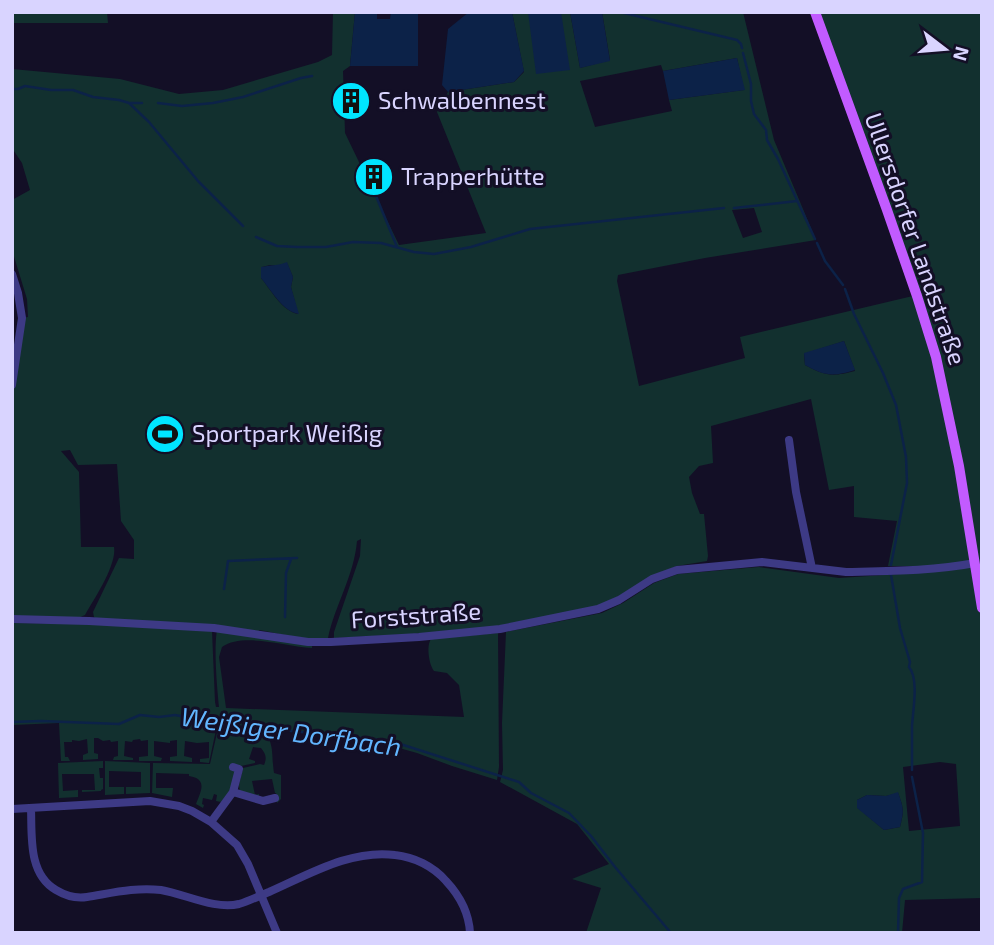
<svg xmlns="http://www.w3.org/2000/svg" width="994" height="945" font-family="'Exo 2',sans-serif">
  <rect width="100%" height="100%" fill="#130f26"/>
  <path fill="#12302f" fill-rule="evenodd" d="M12 12H107L108 23H12Z
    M333 12H355L350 66 343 71 345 133 399 245 486 233 437 112 448 92 514 82 524 72 512 12H570L580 68 610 60 602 12H743L774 140 816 240 705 258 618 275 617 281 639 386 745 358 740 337 917 295 843 82 818 12H982V898L905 900 902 933H586L601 888 572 879 609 864 577 824 500 782 503 770 502 723 506 632 602 613 623 603 654 583 678 574 759 567 839 578 915 573 914 566H888L897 521 854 517V486L829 490 811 399 711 426 713 463 699 466 689 477 692 493 700 514H704L708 556 707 561 677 566 650 577 617 597 597 606 499 626 431 633 334 638V632L360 556 361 539 357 541C354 576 335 605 328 638 305 641 282 634 259 630L257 637 312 646V648C286 647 244 632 222 647L219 657 226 708 464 717 459 685 447 673 434 671C429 665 426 646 431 639L498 633 499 767 497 780 452 766 417 753 367 739 264 728C275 748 271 752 274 773L281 775V799L277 803 276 793H275L272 779 252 781 255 795 259 794V798L240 792 239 785 243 768 260 764 264 765C267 758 266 754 261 748L253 747 249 759 255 761V763L241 766 231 764 230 769 236 771 231 790 221 802 216 801 217 795 214 794 212 800 203 798 202 804 204 805 203 808 196 804C201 791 208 779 189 776V774L156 773V788H173L172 797 152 793 153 763 210 764 219 724 217 725 209 763 200 762V759L209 758V742L197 743 185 741 184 756 192 758V762L170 761V757L177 756V740L170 741V743L154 741V756L162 758 161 761H139V757L148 756V740L141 741 140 739 133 740 132 742 125 741 124 756 133 758V760H113L114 757 118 756V741L111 742 110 740 103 741 98 738H94V753L98 754V759L83 760V755L88 753 87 739 79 741 72 740V742H64L65 757H68L70 761H61L59 723 12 725V623L86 624 212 631 215 702 216 707H219C217 687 213 644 218 625L97 619 94 617 93 612 119 558 134 559V540L121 521 117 464 78 465 70 450 61 451 79 472 81 547H114C117 565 94 599 85 615L78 618 12 617V385L22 318 28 317 27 299 12 250V200L30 190 22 163 12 148V69L120 79 179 94 223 90 318 62 332 55ZM737 58 744 90 669 100 672 111 595 127 580 81 661 65 663 71ZM754 208 762 232 743 238 732 210ZM287 263 293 277 291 287 298 314C282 311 271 290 261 278L262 267 270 265 277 266ZM844 341 855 371C832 377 825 376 805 365L804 354ZM940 762 956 764 960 826 909 831 903 767ZM898 793C904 809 904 811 900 827L884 830 858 808 857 800 867 795 886 796Z
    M103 761V768H99L100 778H103V789L101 790V791L82 792V790H95L94 774H62L63 791 78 790V797L59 798 58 763Z
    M105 761 150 763V793L126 794V787H141V772L109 771V787H124V794L105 795Z"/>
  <path fill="#0c2248" d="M355 12H377V19H390L391 12H418V66H350Z
    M469 12H512L524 71 514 82 448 92 442 85 448 29Z
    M528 12H561L570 70 536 74Z
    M570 12H602L610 61 580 68Z
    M737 58 745 90 669 100 663 71Z
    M287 262 293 277 291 287 299 314C282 311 272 291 261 278V267C270 265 278 266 287 262Z
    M844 341 855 370C833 377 825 376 805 365L804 353Z
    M898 792C904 810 904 810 900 827L884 830 857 808V800L867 795 886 796Z"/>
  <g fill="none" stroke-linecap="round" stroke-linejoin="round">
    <path stroke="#0c2248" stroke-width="2.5" d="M620 12 737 40 741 44 742 48
      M743 53 751 84V101L754 114 766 130 767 140 778 159 815 239
      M12 89H18L25 86 51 90H73L93 97 119 100 129 103 149 122 198 181 243 226
      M129 103H142
      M158 103 182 106 213 103 243 97 301 78 312 76
      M376 196 397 247
      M734 208 797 201
      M256 237 277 246 297 247H326L353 242 381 243 414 252 434 254 471 247 530 229 724 208
      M817 243 825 261 843 285
      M845 289 854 314 883 373 896 405 906 457 907 483 891 565
      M891 575 900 628 910 662 909 667C919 679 913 710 912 726 912 741 912 755 912 770
      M224 589 228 561 297 558
      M285 617 286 573 291 559
      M12 722 41 721 119 724 140 715 159 717 175 715 251 729 261 728 381 740 394 742 519 782 531 793 569 813 591 836 615 867 671 933
      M898 933 899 898 903 889 922 882 923 833 912 777"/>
    <path stroke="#3d3a85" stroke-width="8" d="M12 274 18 293 22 318 12 385
      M789 440 796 492 812 568
      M12 619 89 621 214 628 308 642H331L419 637 500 629 598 609 619 600 652 579 677 570 762 562 846 572C889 571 933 571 975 563
      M233 792 263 801 275 798
      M31 808C32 836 28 874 56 890 66 896 75 899 87 897 112 893 135 887 161 890 185 894 215 910 239 904 249 901 259 896 269 892 308 875 351 849 395 855 414 857 433 866 446 881 460 896 469 912 470 933
      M12 809 150 801 179 806 192 811 211 822 237 845 248 864 277 933
      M211 822 233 792 239 769 233 767"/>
    <path stroke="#c25bff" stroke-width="10" d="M815 12 887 210 917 296 936 357 959 466 982 608"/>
  </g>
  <defs>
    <g id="building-disc" transform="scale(2.0125)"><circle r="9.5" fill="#00e5ff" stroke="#130f26"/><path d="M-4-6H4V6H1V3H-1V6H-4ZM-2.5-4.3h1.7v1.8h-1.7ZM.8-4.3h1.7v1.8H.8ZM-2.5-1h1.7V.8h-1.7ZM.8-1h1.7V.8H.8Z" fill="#111"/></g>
    <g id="stadium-disc" transform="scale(2.0125)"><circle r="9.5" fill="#00e5ff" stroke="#130f26"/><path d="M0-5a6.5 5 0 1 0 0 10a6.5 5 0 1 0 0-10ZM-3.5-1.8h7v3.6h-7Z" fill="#111"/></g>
  </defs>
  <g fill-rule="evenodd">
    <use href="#building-disc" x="351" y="101"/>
    <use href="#building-disc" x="374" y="177"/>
    <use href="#stadium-disc" x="165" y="434"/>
  </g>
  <g text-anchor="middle" stroke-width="6" stroke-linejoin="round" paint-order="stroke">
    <g font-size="24" fill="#d9d4ff" stroke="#130f26" text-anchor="start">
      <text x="378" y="109">Schwalbennest</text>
      <text x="401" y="185">Trapperhütte</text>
      <text x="192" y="442">Sportpark Weißig</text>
    </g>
    <g font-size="24" fill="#d9d4ff" stroke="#130f26">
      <text transform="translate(915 239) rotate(71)" y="8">Ullersdorfer Landstraße</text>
      <text transform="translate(416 616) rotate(-4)" y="8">Forststraße</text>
    </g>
    <g font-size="26" font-style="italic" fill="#62b6ff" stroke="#130f26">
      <text transform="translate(291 732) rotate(8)" y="9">Weißiger Dorfbach</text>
    </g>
  </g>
  <rect width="994" height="945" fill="none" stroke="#d9d4ff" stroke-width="28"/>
  <g transform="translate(945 49) rotate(106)" stroke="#130f26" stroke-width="5" paint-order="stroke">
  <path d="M0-5L12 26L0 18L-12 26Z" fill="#d9d4ff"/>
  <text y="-10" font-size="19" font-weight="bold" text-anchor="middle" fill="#d9d4ff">N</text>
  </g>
</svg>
